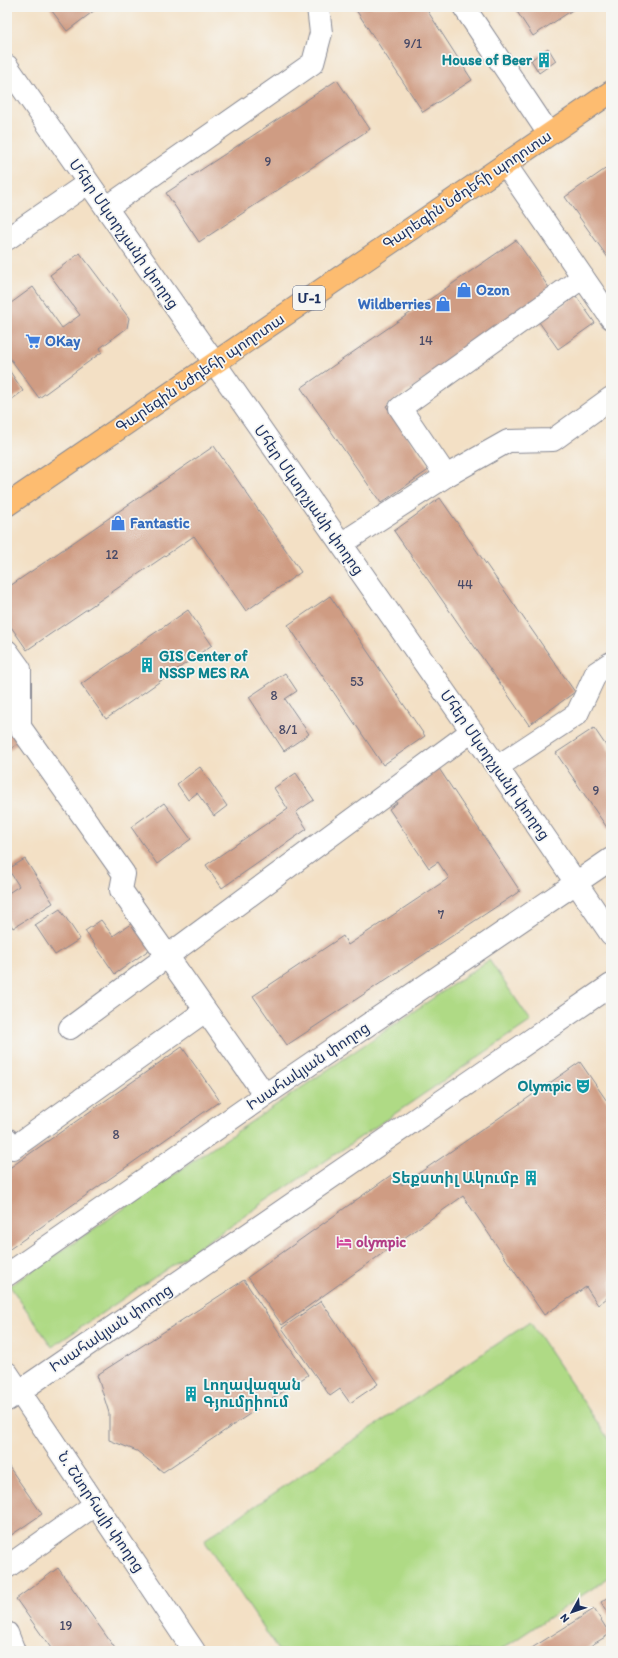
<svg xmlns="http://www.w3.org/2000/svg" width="618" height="1658" font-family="Itim,'Noto Sans Armenian',sans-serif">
  <rect width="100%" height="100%" fill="#f6f6f2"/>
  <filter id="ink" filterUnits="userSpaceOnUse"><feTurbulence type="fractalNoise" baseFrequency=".025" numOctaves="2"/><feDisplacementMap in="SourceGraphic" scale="8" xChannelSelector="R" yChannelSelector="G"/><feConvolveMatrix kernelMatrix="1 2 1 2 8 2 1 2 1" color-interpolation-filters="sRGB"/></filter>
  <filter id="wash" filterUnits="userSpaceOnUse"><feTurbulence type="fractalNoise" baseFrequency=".012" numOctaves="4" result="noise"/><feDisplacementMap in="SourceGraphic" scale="16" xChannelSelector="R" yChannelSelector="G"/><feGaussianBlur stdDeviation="0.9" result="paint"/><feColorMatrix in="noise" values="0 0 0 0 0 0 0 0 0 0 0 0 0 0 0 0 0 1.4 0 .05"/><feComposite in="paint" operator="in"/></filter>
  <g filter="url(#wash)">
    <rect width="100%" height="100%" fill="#f3e0c5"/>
    <path fill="#afda85" stroke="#658472" d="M489 960 531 1021 52 1347 10 1286Z
      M530 1322 611 1443V1576L499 1651H279L204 1540Z"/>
    <g id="blocks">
      <path fill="#cf9c83" d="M49 7H99L67 31Z
        M354 7H425L472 80 423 112Z
        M514 7H577L533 36Z
        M548 48 556 61 539 73 531 60Z
        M337 80 370 129 199 242 166 193Z
        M611 165V262L565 197Z
        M516 240 552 292 386 406 430 469 381 503 301 388Z
        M80 253 129 318 127 328 100 348 102 352 39 398 7 354V306L33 287 62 328 80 315 50 275Z
        M576 296 595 323 558 349 539 322Z
        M7 367 23 391 7 403Z
        M214 446 301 572 246 611 194 536 27 650 7 621V588Z
        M440 498 575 692 529 725 394 531Z
        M330 596 425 736 383 765 288 625Z
        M188 610 212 645 106 719 81 684Z
        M285 673 297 691 285 699 309 734 284 751 249 697Z
        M7 725 20 742 7 752Z
        M594 728 611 753V827L608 829 556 753Z
        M200 767 227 806 214 816 197 793 188 800 177 784Z
        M438 767 520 891 287 1045 253 996 343 936 348 945 449 878 438 862 429 868 389 809 397 803 393 796Z
        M296 773 314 800 296 812 307 829 222 888 206 865 288 809 274 788Z
        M164 803 191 839 157 864 131 827Z
        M25 859 53 903 13 928 7 918V894L19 886 8 869Z
        M60 909 80 939 55 955 35 925Z
        M101 920 113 936 135 921 153 947 115 974 85 931Z
        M182 1047 220 1101 7 1251V1167L8 1169Z
        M580 1062 611 1107V1242L610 1243 611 1245V1295L598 1305 586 1287 544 1315 463 1196 282 1325 248 1277 394 1173 402 1185Z
        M244 1280 308 1375 163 1472 137 1451 109 1440V1413L97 1375Z
        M321 1301 378 1384 350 1403 340 1389 330 1396 282 1328Z
        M7 1464 42 1514 7 1538Z
        M58 1568 117 1651H53L16 1599Z
        M611 1596V1619L601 1602Z
        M594 1609 610 1634 582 1651H527Z"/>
    </g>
  </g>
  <g filter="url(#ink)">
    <use href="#blocks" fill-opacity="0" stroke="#878892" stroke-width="1"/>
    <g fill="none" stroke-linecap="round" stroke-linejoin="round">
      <g stroke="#878892" stroke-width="24">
        <path id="minor" d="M464 7 549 134
          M7 66 497 767 611 934
          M505 164 611 318
          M106 208 313 63 321 33 318 7
          M7 239 88 183
          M446 476 400 408 583 277
          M341 544 446 476 508 441 553 440 611 398
          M7 651 20 669V727L124 874 121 890 265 1095
          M497 767 577 714 596 673 611 663
          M70 1028 472 731
          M7 1139 13 1148 205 1011
          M7 1275 265 1095 611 859
          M7 1373 194 1651
          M7 1400 611 985
          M7 1567 96 1504
          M7 1633 14 1651"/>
      </g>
      <g stroke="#878892" stroke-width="24">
        <path id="highway" d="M7 505 611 92"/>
      </g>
      <use href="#minor" stroke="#fff" stroke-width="22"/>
      <use href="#highway" stroke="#fdbc70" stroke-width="22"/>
    </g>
  </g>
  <defs>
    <g id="building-bare" transform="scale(1.2)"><path d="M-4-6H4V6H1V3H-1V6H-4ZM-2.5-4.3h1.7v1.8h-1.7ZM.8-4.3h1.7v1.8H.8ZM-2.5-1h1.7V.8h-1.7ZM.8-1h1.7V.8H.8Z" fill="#0f9aa8" stroke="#f6f6f2" stroke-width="2.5" paint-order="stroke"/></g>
    <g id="shop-bare" transform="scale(1.2)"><path d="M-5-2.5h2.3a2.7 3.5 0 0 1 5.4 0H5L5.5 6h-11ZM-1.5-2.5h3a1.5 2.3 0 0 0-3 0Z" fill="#3f7fe0" stroke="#f6f6f2" stroke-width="2.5" paint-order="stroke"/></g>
    <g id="supermarket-bare" transform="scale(1.2)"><path d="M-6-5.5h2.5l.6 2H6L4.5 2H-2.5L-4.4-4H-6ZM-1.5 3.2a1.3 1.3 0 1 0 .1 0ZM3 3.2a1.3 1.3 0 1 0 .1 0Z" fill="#3f7fe0" stroke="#f6f6f2" stroke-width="2.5" paint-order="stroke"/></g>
    <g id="theatre-bare" transform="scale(1.2)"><path d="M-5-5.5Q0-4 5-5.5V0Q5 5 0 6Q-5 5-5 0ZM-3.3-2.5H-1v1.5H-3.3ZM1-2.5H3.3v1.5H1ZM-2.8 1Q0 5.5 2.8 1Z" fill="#0f9aa8" stroke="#f6f6f2" stroke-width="2.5" paint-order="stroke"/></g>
    <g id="hotel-bare" transform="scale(1.2)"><path d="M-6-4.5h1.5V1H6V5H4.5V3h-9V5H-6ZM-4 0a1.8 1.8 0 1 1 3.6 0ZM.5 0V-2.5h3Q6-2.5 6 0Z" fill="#d1479c" stroke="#f6f6f2" stroke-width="2.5" paint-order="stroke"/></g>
  </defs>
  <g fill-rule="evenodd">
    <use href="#building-bare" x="544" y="60"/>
    <use href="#shop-bare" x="464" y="290"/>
    <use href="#shop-bare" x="443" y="304"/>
    <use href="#supermarket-bare" x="33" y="341"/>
    <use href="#shop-bare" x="118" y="523"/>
    <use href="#building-bare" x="147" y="665"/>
    <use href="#theatre-bare" x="583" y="1086"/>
    <use href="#building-bare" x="531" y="1178"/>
    <use href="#hotel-bare" x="344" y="1242"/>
    <use href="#building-bare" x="191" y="1394"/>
  </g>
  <g text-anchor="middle" stroke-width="3.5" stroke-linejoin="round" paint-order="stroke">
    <g font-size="13" fill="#484a67">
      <text x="413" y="48">9/1</text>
      <text x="268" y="166">9</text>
      <text x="426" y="345">14</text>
      <text x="112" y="559">12</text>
      <text x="465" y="589">44</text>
      <text x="357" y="686">53</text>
      <text x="274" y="700">8</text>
      <text x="288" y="734">8/1</text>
      <text x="596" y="795">9</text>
      <text x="441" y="919">7</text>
      <text x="116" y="1139">8</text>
      <text x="66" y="1630">19</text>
    </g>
    <rect fill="#f6f6f2" stroke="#5d6b8a" stroke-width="1" x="293" y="286" width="32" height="24" rx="3"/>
    <g font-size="14" font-weight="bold" fill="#1b2f5e">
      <text x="309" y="303">Մ-1</text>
    </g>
    <g font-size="15" font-weight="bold" fill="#0d838f" stroke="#f6f6f2" text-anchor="end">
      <text x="532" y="65">House of Beer</text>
      <text x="159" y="661" text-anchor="start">GIS Center of<tspan x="159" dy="17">NSSP MES RA</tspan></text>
      <text x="571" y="1091">Olympic</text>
      <text x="519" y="1183">Տեքստիլ Ակումբ</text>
      <text x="203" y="1390" text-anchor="start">Լողավազան<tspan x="203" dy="17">Գյումրիում</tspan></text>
    </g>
    <g font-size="15" fill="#1b2f5e" stroke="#f6f6f2">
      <text transform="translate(467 190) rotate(-34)" y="5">Գարեգին Նժդեհի պողոտա</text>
      <text transform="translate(124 234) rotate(55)" y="5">Մհեր Մկտրչյանի փողոց</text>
      <text transform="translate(200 373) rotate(-34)" y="5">Գարեգին Նժդեհի պողոտա</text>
      <text transform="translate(309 500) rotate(55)" y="5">Մհեր Մկտրչյանի փողոց</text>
      <text transform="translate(495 765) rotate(55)" y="5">Մհեր Մկտրչյանի փողոց</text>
      <text transform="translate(308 1066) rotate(-34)" y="5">Իսահակյան փողոց</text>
      <text transform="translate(111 1328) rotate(-34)" y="5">Իսահակյան փողոց</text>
      <text transform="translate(101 1512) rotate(56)" y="5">Ն. Շնորհալի փողոց</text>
    </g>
    <g font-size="15" font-weight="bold" fill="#366cbe" stroke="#f6f6f2" text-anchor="start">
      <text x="476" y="295">Ozon</text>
      <text x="431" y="309" text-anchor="end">Wildberries</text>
      <text x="45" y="346">OKay</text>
      <text x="130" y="528">Fantastic</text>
    </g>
    <g font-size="15" font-weight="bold" fill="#b23c85" stroke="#f6f6f2" text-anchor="start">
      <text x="356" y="1247">olympic</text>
    </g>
  </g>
  <rect width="618" height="1658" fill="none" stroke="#f6f6f2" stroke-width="24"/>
  <g transform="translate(572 1612) rotate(230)" stroke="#f6f6f2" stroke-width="3" paint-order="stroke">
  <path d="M0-3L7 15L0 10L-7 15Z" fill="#1b2f5e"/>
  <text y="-6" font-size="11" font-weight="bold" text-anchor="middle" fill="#1b2f5e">N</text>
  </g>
</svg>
